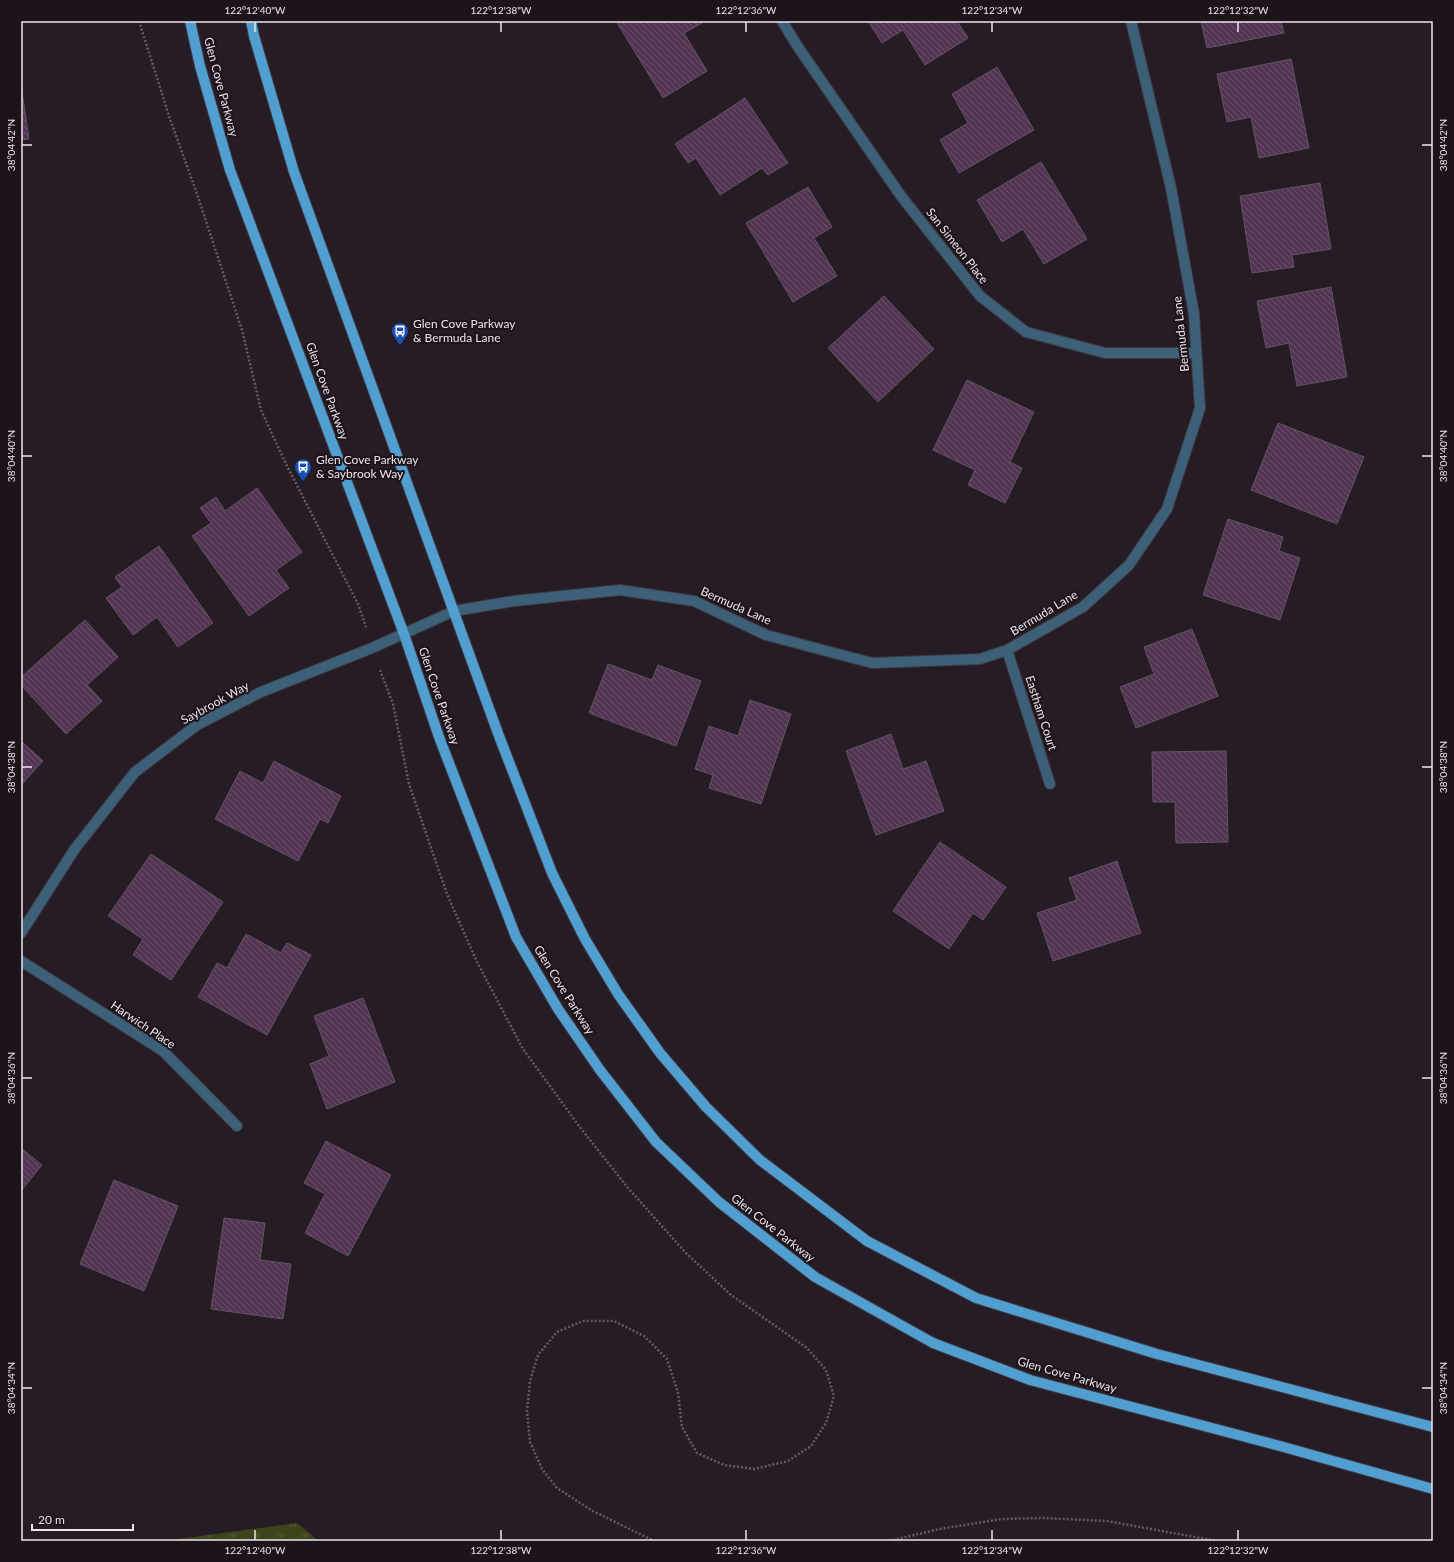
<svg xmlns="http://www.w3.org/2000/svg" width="1454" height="1562" font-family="Lato,sans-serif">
  <defs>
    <pattern id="grass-tufts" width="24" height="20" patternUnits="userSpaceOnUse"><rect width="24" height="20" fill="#3e431b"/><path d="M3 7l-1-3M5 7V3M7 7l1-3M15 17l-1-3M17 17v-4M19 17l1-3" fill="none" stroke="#5a5e3c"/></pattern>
    <pattern id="building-back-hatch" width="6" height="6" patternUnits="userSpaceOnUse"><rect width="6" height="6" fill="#533453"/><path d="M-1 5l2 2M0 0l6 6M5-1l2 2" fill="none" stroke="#6c516c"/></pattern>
  </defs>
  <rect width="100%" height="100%" fill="#251c25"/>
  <path fill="url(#grass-tufts)" d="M297 1523 319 1541H164Z"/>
  <path fill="url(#building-back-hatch)" stroke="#605560" d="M616 21H701L702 23 684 33 707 71 663 98Z
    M868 21H957L968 38 925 65 903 30 882 43Z
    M1201 21H1281L1284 33 1207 48Z
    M1291 59 1309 148 1259 158 1251 117 1227 122 1217 74Z
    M997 67 1034 130 959 173 940 140 968 123 952 94Z
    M21 85 29 139 21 140Z
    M745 98 788 163 768 175 762 168 720 195 696 158 688 163 675 144Z
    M1041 162 1087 239 1044 264 1023 229 1002 242 977 200Z
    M1320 183 1331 249 1292 255 1294 267 1252 273 1240 196Z
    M808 187 832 227 814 238 837 276 793 302 746 223Z
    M1331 287 1347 377 1297 386 1289 343 1266 348 1257 301Z
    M884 296 934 349 878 402 828 348Z
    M967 380 1034 412 1010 462 1022 468 1005 503 968 485 975 470 933 450Z
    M1278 423 1364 457 1337 524 1251 490Z
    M257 488 302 552 276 570 289 588 249 616 192 536 211 523 200 508 216 497 225 511Z
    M1228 519 1283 537 1279 551 1300 558 1280 620 1203 595Z
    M159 546 213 623 178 647 157 617 133 635 106 598 122 587 115 577Z
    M85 620 118 657 87 685 102 701 66 734 21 685V677Z
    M1192 629 1218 696 1136 728 1120 687 1154 674 1144 647Z
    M608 664 652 680 658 665 701 681 676 746 589 713Z
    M750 700 791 714 761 804 709 788 713 775 695 769 709 726 738 736Z
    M891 734 903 769 926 761 944 811 876 835 846 751Z
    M21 741 43 761 21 785Z
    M1226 751 1228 842 1176 843 1175 802H1153L1152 752Z
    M274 761 341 796 328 823 320 819 298 861 215 819 240 771 263 783Z
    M940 842 1006 887 983 920 973 913 949 949 893 911Z
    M151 854 223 902 171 980 133 955 143 939 108 916Z
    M1117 861 1141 933 1053 961 1037 913 1077 900 1069 878Z
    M246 934 281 953 287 943 311 955 267 1035 198 997 217 963 227 968Z
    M363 998 395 1082 327 1109 310 1064 329 1056 314 1016Z
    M326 1141 391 1175 348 1256 305 1233 325 1194 304 1183Z
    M21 1148 42 1165 21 1191Z
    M114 1180 178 1206 144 1291 80 1264Z
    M224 1218 265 1223 260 1260 291 1264 283 1319 211 1309Z"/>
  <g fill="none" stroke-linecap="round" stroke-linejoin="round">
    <g stroke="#413841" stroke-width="12">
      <path id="minor" d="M782 21 798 47 901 196 980 296 1026 332 1105 353H1196
        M1007 650 1050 784
        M21 933 74 850 135 772 197 725 261 692 372 648 454 611 514 601 620 590 694 601 766 635 872 663 980 659 1007 650 1083 607 1129 565 1167 509 1200 408 1194 314 1171 188 1131 21
        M21 961 163 1051 237 1126"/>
    </g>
    <g stroke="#413841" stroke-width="12">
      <path id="major" d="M190 21 200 66 230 170 404 634 439 737 516 937 558 1009 600 1070 656 1142 719 1202 815 1277 933 1343 1030 1380 1280 1446 1433 1489
        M251 21 254 36 294 172 499 736 552 873 585 939 618 994 660 1053 706 1107 760 1160 867 1241 976 1298 1157 1354 1433 1427"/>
    </g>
    <path stroke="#645c64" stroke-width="2.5" stroke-dasharray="2 2" stroke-linecap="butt" d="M139 21 170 119 196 191 242 330 261 410 287 466 358 604 366 627
      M380 670 393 704 409 784 447 894 477 962 523 1049 579 1126 628 1188 686 1253 731 1295 807 1348 826 1370 834 1396 826 1423 811 1446 788 1461 754 1469 724 1465 697 1453 682 1427 678 1393 667 1359 644 1336 614 1321H583L557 1332 538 1355 530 1381 527 1411 530 1442 542 1469 557 1488 591 1510 654 1541
      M889 1541 940 1529 1002 1519 1043 1518 1107 1521 1217 1541"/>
    <use href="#minor" stroke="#3b6077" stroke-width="10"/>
    <use href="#major" stroke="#509fd0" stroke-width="10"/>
  </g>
  <path fill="none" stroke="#ece5eb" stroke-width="1.5" d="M255 22V32M501 22V32M746 22V32M992 22V32M1238 22V32M22 145H32M1422 145H1432M22 456H32M1422 456H1432M22 767H32M1422 767H1432M22 1078H32M1422 1078H1432M22 1388H32M1422 1388H1432M255 1530V1540M501 1530V1540M746 1530V1540M992 1530V1540M1238 1530V1540"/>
  <defs>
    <g id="bus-pin" transform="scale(0.9)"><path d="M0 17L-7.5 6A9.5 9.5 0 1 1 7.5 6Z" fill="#1a4fb4" stroke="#1c131b"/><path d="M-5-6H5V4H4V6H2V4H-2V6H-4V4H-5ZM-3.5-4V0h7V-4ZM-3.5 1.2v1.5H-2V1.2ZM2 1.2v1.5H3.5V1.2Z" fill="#fff"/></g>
  </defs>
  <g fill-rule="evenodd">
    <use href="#bus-pin" x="400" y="331"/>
    <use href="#bus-pin" x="303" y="467"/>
  </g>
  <g text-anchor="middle" stroke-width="4" stroke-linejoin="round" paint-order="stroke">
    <g font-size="12" fill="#ece5eb" stroke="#1c131b">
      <text transform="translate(221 87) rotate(75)" y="4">Glen Cove Parkway</text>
      <text transform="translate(957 246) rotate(52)" y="4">San Simeon Place</text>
      <text transform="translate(1181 334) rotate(-96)" y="4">Bermuda Lane</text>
      <text transform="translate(327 391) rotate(70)" y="4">Glen Cove Parkway</text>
      <text transform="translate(736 606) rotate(24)" y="4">Bermuda Lane</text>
      <text transform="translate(1044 613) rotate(-31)" y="4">Bermuda Lane</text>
      <text transform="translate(439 696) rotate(71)" y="4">Glen Cove Parkway</text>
      <text transform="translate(215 703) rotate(-29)" y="4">Saybrook Way</text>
      <text transform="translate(1041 713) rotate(72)" y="4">Eastham Court</text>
      <text transform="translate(564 990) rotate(58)" y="4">Glen Cove Parkway</text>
      <text transform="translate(143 1025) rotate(34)" y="4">Harwich Place</text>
      <text transform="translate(773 1228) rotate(38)" y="4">Glen Cove Parkway</text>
      <text transform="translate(1067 1375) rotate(16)" y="4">Glen Cove Parkway</text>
    </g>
    <g font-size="12" fill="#ece5eb" stroke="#1c131b" text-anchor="start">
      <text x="413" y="328">Glen Cove Parkway<tspan x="413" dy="14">&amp; Bermuda Lane</tspan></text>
      <text x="316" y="464">Glen Cove Parkway<tspan x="316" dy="14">&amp; Saybrook Way</tspan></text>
    </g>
  </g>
  <rect width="1454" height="1562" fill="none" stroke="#1c131b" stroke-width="44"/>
  <path d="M32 1524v6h101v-6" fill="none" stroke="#ece5eb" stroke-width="2"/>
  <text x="38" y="1524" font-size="12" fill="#ece5eb" stroke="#1c131b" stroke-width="3" paint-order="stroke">20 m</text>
  <rect x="22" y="22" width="1410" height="1518" fill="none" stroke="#ece5eb" stroke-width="1.5"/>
  <g font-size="10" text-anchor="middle" fill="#ece5eb">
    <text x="255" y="14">122°12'40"W</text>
    <text x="501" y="14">122°12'38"W</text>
    <text x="746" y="14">122°12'36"W</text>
    <text x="992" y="14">122°12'34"W</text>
    <text x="1238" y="14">122°12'32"W</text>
    <text transform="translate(11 145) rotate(-90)" y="4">38°04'42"N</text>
    <text transform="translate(1443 145) rotate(-90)" y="4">38°04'42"N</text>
    <text transform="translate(11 456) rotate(-90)" y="4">38°04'40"N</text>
    <text transform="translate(1443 456) rotate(-90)" y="4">38°04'40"N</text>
    <text transform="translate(11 767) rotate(-90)" y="4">38°04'38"N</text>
    <text transform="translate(1443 767) rotate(-90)" y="4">38°04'38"N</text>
    <text transform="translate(11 1078) rotate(-90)" y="4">38°04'36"N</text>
    <text transform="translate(1443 1078) rotate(-90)" y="4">38°04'36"N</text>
    <text transform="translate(11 1388) rotate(-90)" y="4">38°04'34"N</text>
    <text transform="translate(1443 1388) rotate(-90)" y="4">38°04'34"N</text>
    <text x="255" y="1554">122°12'40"W</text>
    <text x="501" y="1554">122°12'38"W</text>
    <text x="746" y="1554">122°12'36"W</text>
    <text x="992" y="1554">122°12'34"W</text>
    <text x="1238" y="1554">122°12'32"W</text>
  </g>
</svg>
